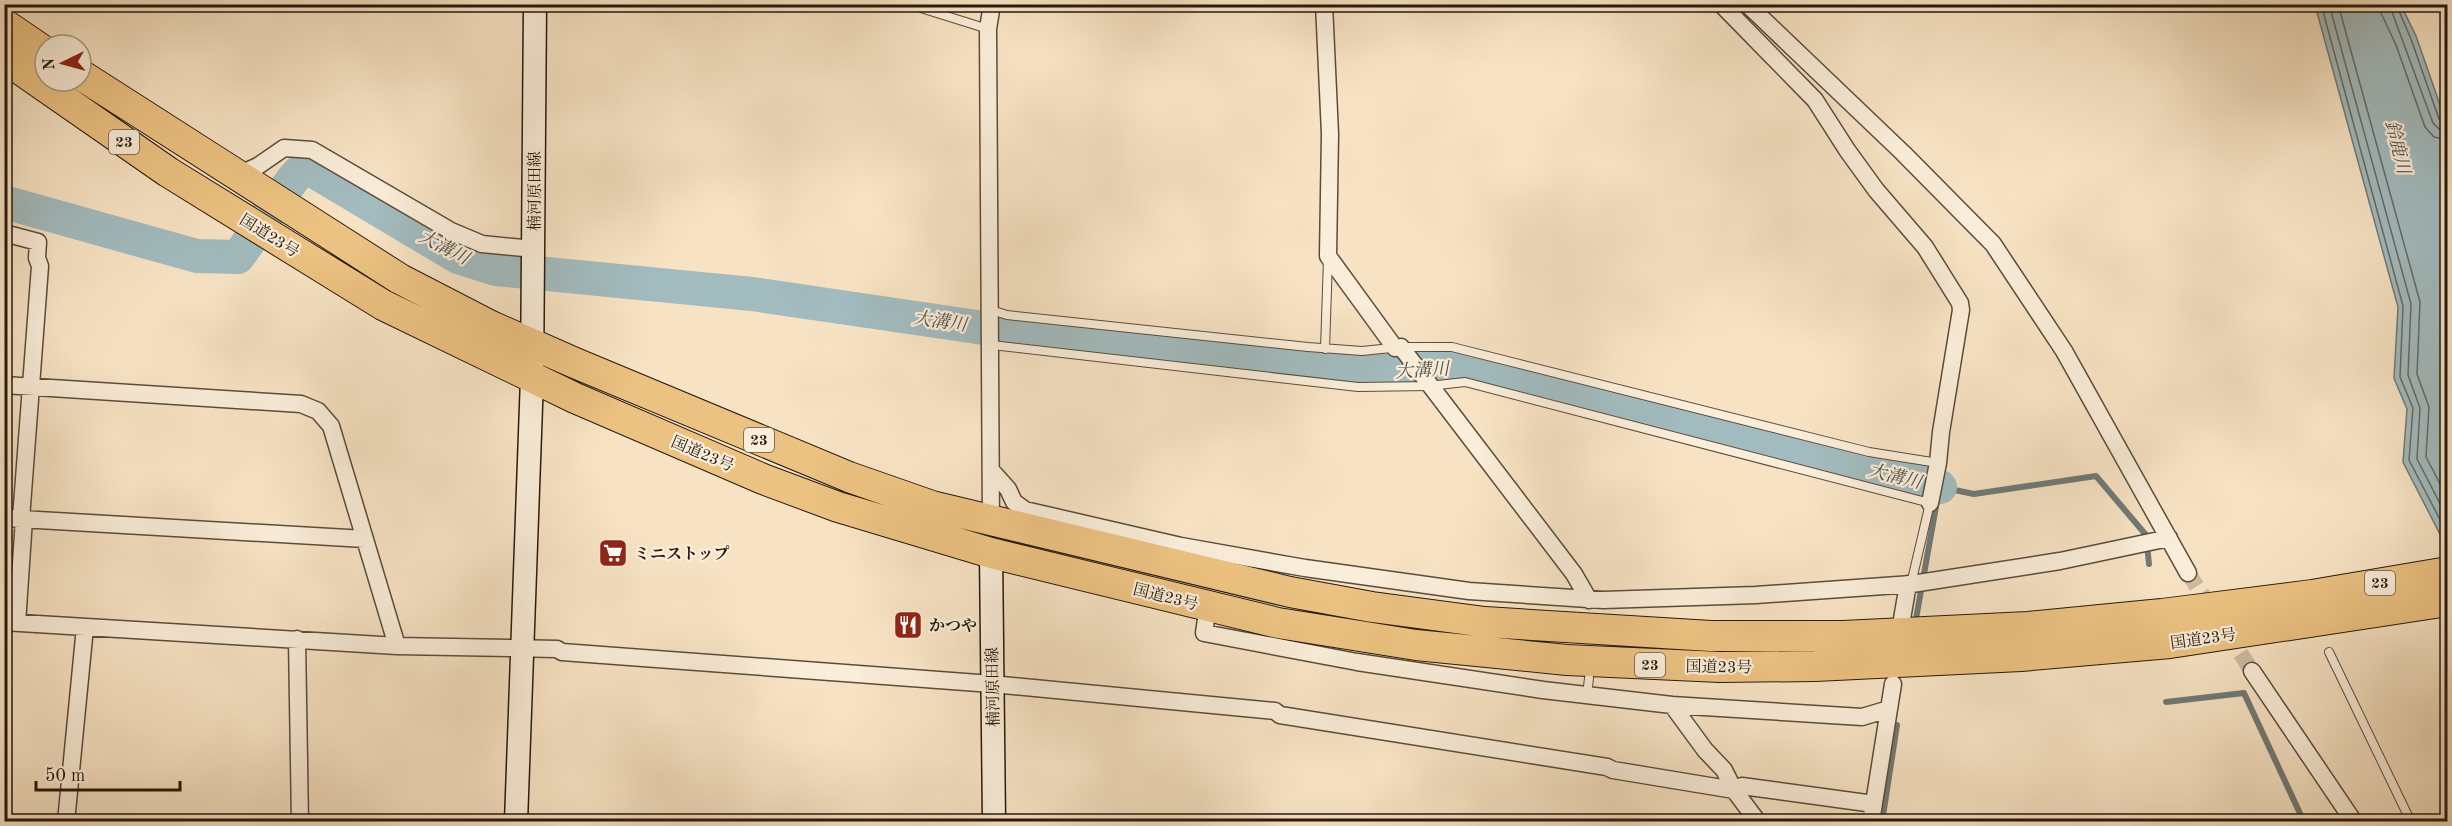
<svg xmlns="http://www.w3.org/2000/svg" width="2452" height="826" font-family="'Old Standard TT','Noto Serif JP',serif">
  <rect width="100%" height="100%" fill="#f7e3c4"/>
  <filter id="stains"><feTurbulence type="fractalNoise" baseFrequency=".00333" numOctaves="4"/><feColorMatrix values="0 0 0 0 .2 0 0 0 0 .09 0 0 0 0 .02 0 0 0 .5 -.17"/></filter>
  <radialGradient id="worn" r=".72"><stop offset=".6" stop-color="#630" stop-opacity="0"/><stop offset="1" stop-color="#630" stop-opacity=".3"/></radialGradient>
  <path fill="#a2bbbf" stroke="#707a77" stroke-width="1.5" d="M2315 5H2401L2416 36 2447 125V548L2403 462 2407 409 2394 378 2398 307Z"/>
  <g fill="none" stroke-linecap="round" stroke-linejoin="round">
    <path stroke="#646a66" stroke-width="1.5" d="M2321 4 2403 306 2400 377 2413 408 2409 460 2448 535
      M2329 4 2411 304 2408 375 2420 408 2417 459 2448 519
      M2338 4 2420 302 2417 374 2429 407 2426 457 2448 499
      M2379 4 2381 13 2396 45 2425 127 2434 137 2448 140
      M2389 4 2433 123 2439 129 2448 131
      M2396 4 2411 39 2439 119 2442 122 2448 123"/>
    <path stroke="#707a77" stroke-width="6" d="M1939 491 1940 487 1974 494 2096 476 2146 535 2149 564
      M1916 619 1937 501
      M2166 702 2244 693 2304 822
      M1882 822 1897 725"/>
    <path stroke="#a2bbbf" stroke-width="34" d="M4 202 197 256 238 257 293 179 305 166 458 257 496 269 752 294 977 327 1353 371H1401L1449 366 1478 371 1940 487"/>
    <path stroke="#cdbb9f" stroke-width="16" stroke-dasharray="16 8" stroke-linecap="butt" d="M2188 573 2252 671"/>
    <g stroke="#5a4c3a" stroke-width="10">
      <path id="lane" d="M908 4 988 29
        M991 310 1007 315 1308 347 1362 351 1401 347H1452L1869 452 1938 463
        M992 345 1358 387 1429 386 1465 382 1930 503 1911 584
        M1325 349 1328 259
        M2329 652 2411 822
        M1587 695 1589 678"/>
    </g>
    <g stroke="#5a4c3a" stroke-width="19">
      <path id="street" d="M1324 4 1330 134 1328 256 1395 348
        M1721 4 1815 100 1847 150 1876 190 1925 247 1960 303 1961 310 1941 432 1938 463 1930 503
        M1747 4 1903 153 1993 244 2064 351 2188 573
        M238 175 258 166 284 148 312 150 451 231 482 244 534 249
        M4 233 38 242 37 258 40 266 21 519
        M1401 347 1574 574 1589 600
        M4 385 301 404 318 411 331 426 397 646
        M991 470 1008 489 1014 502 1025 510 1181 546 1305 568 1469 591 1603 600 1756 595 1912 584 2060 561 2169 538
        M4 518 365 539
        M991 526 988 29 992 4
        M1208 606 1204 633 1357 662 1543 690 1672 705 1862 717 1889 709
        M1902 619 1908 584
        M4 622 397 646 557 649 562 652 992 684 1275 711 1280 715 1607 767 1613 770 1734 790 1758 822
        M17 623 24 519
        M297 639 300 822
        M2252 671 2354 822
        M1672 705 1705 750 1724 770 1734 790 1742 786 1874 804
        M66 822 85 627
        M1871 822 1893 684"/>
    </g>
    <g stroke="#25190c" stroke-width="25">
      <path id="secondary" d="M991 553 994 822
        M516 822 532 378 535 4"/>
    </g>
    <g stroke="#25190c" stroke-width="32">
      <path id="highway" d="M4 24 45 52
        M4 58 168 172 383 305 575 398 763 479 838 507 991 553 1278 623 1416 645 1567 660 1720 667 1815 666 2021 656 2170 643 2448 601
        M81 75 400 279 491 326 575 363 849 477 932 506 1290 592 1372 607 1485 622 1711 636H1843L2028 627 2162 614 2312 595 2448 572"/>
    </g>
    <use href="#lane" stroke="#faedd9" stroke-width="8"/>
    <use href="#street" stroke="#faedd9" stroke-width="16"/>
    <use href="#secondary" stroke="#faedd9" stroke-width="22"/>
    <use href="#highway" stroke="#ecc282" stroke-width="30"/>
  </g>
  <defs>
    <g id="supermarket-square" transform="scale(1.5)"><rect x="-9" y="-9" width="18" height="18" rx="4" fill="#8f2418" stroke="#faedd9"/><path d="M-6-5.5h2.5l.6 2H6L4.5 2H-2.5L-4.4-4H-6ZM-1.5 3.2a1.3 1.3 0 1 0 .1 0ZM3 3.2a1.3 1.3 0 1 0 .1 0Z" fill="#fff"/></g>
    <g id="restaurant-square" transform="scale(1.5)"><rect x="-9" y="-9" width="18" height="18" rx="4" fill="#8f2418" stroke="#faedd9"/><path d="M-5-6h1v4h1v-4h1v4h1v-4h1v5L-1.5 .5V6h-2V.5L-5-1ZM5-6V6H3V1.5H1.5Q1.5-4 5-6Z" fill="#fff"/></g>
  </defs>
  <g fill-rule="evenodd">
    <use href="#supermarket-square" x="613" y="553"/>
    <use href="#restaurant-square" x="908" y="625"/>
  </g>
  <g text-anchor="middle" stroke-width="4.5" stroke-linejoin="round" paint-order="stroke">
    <g fill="#faedd9" stroke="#65594a" stroke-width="1.5">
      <rect x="109" y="130" width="30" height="24" rx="4.5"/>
      <rect x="744" y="428" width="30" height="24" rx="4.5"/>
      <rect x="2365" y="571" width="30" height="24" rx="4.5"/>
      <rect x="1635" y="653" width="30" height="24" rx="4.5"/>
    </g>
    <g font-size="15" font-weight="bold" fill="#25190c">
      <text x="124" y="147">23</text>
      <text x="759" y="445">23</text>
      <text x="2380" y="588">23</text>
      <text x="1650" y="670">23</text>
    </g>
    <g font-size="16" fill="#25190c" stroke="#faedd9">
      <text transform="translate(534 191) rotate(-90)" y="6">楠河原田線</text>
      <text transform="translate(270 235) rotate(32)" y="6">国道23号</text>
      <text transform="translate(703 453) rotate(23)" y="6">国道23号</text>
      <text transform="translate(1166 596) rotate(14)" y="6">国道23号</text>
      <text transform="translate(2203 638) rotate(-8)" y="6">国道23号</text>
      <text transform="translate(1719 666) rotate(1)" y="6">国道23号</text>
      <text transform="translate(992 687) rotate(-91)" y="6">楠河原田線</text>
    </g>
    <g font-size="16" font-weight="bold" fill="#25190c" stroke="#faedd9" text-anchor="start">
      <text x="634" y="559">ミニストップ</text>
      <text x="929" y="631">かつや</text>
    </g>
    <g font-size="18" font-style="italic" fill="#51524b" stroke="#faedd9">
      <text transform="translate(2398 147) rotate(76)" y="6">鈴鹿川</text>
      <text transform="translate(444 247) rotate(27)" y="6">大溝川</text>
      <text transform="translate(940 321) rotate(8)" y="6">大溝川</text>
      <text transform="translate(1422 370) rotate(-3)" y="6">大溝川</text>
      <text transform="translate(1895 476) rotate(14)" y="6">大溝川</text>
    </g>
  </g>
  <rect width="2452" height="826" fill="none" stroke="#f7e3c4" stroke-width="24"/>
  <rect x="6" y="6" width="2440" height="814" fill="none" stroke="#25190c" stroke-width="3"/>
  <rect x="12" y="12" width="2428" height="802" fill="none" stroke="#25190c" stroke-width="1.5"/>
  <g transform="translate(63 63) rotate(265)"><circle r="28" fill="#faedd9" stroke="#a59887" stroke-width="1.5"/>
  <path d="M0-4.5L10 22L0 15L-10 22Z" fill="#8f2418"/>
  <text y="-9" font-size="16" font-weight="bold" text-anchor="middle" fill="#25190c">N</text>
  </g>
  <path d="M36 781v9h144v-9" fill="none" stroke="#25190c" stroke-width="3"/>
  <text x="45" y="781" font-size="18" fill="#25190c" stroke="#faedd9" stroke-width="4.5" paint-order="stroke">50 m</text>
  <rect width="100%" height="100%" filter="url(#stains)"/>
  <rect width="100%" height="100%" fill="url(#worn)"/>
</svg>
